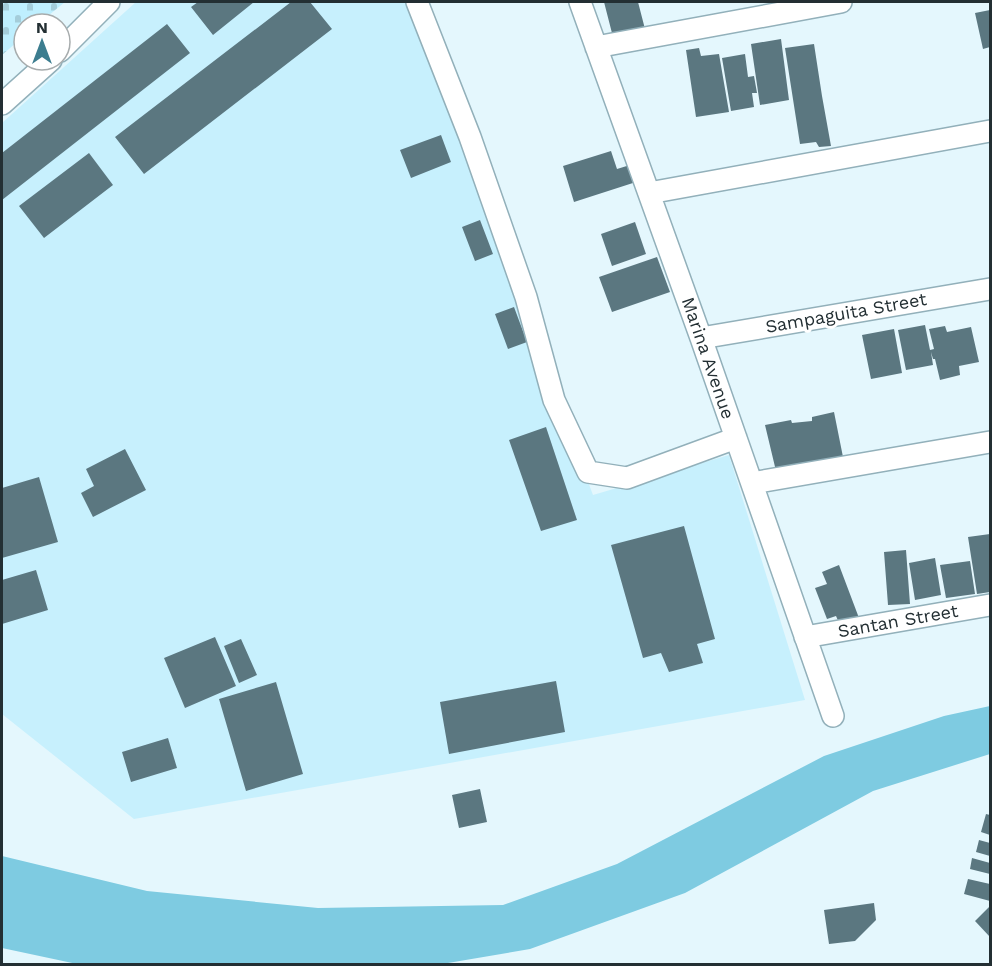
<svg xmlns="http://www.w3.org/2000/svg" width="992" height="966" font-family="'Work Sans',sans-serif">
  <defs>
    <pattern id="cemetery-stones" width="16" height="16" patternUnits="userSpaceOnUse" patternTransform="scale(1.5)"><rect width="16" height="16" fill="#bfeffe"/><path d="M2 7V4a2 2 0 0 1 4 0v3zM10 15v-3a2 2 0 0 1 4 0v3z" fill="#a4cdda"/></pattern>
  </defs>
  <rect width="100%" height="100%" fill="#e4f7fd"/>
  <path fill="#c7f0fd" d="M136 2H407L593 495 729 455 805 700 134 819 2 714V123Z"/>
  <path fill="url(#cemetery-stones)" d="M2 2H65L38 24H24V36L2 55Z"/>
  <path fill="#7ecbe1" d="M990 706V754L873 791 685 893 530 949 442 964H77L2 948V856L147 891 318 908 503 905 617 864 824 756 944 716Z"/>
  <path fill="#5b7780" d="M198 2H254L213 35 191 7Z
    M291 2H310L332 29 144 174 115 137Z
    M604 2H638L645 29 613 37Z
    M990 10V47L983 49 975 13Z
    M167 24 190 53 2 200V153Z
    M781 39 789 100 760 105 751 44Z
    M814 44 822 96 831 146 819 147 816 142 800 144 785 48Z
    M699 48 701 56 719 54 729 112 696 117 686 50Z
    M745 54 748 77 754 76 757 93H752L754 107 731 111 722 58Z
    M441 135 451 162 411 178 400 150Z
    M611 151 617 169 630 165 636 182 574 202 563 166Z
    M89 153 113 185 44 238 19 206Z
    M480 220 493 254 475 261 462 227Z
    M635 222 646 254 612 266 601 234Z
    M657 257 670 292 612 312 599 277Z
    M514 307 527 342 508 349 495 314Z
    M925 325 930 350 934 349 929 329 945 326 947 332 971 327 979 362 959 366 960 375 940 380 935 359H933L931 352 933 365 906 370 898 330Z
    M894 329 902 373 871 379 862 335Z
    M834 412 844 462 776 471 765 425 791 420 792 423 812 421V417Z
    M546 427 577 520 541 531 509 440Z
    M125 449 146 490 93 517 81 493 94 486 86 469Z
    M39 477 58 542 2 558V488Z
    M684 526 715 639 697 644 703 663 669 672 661 653 643 658 611 545Z
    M990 534V592L977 594 968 537Z
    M906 550 910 604 888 605 884 552Z
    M935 558 941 595 915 600 909 563Z
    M970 561 975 594 946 598 940 565Z
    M839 565 859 618 840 625 836 616 827 619 815 588 827 584 822 572Z
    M36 570 48 610 2 624V580Z
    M215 637 236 686 185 708 164 658Z
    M241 639 257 675 239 683 224 646Z
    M556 681 565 732 449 754 440 702Z
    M276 682 303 774 246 791 219 699Z
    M168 738 177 768 131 782 122 752Z
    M480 789 487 822 459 828 452 795Z
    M986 814 990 815V835L981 832Z
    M979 840 990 843V856L976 852Z
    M972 858 990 863V874L970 869Z
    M968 879 990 884V901L964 894Z
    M874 903 876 920 855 941 829 944 824 910Z
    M990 906V937L975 921Z"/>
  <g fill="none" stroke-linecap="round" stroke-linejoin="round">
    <g stroke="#92b0ba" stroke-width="24">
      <path id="minor" d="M417 2 470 137 526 297 554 400 588 472 627 478 736 438
        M580 2 701 338 833 716
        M596 47 841 2
        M60 51 109 2
        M2 104 51 60
        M649 193 990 131
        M701 338 990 289
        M752 483 990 442
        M805 637 990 605"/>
    </g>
    <use href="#minor" stroke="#fff" stroke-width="21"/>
  </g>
  <g text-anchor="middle" stroke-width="6" stroke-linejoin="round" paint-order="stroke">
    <g font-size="18" fill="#232f33" stroke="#fff">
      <text transform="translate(846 313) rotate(-10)" y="6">Sampaguita Street</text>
      <text transform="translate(708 358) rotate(71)" y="6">Marina Avenue</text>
      <text transform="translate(898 621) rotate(-10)" y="6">Santan Street</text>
    </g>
  </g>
  <rect width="992" height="966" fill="none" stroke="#232f33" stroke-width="6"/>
  <g transform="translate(42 42)"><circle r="28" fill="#ffffff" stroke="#a7acad" stroke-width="1.5"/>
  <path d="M0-4.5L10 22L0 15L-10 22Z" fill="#3c7d8f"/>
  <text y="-9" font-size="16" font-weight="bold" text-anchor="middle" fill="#232f33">N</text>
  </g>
</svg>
